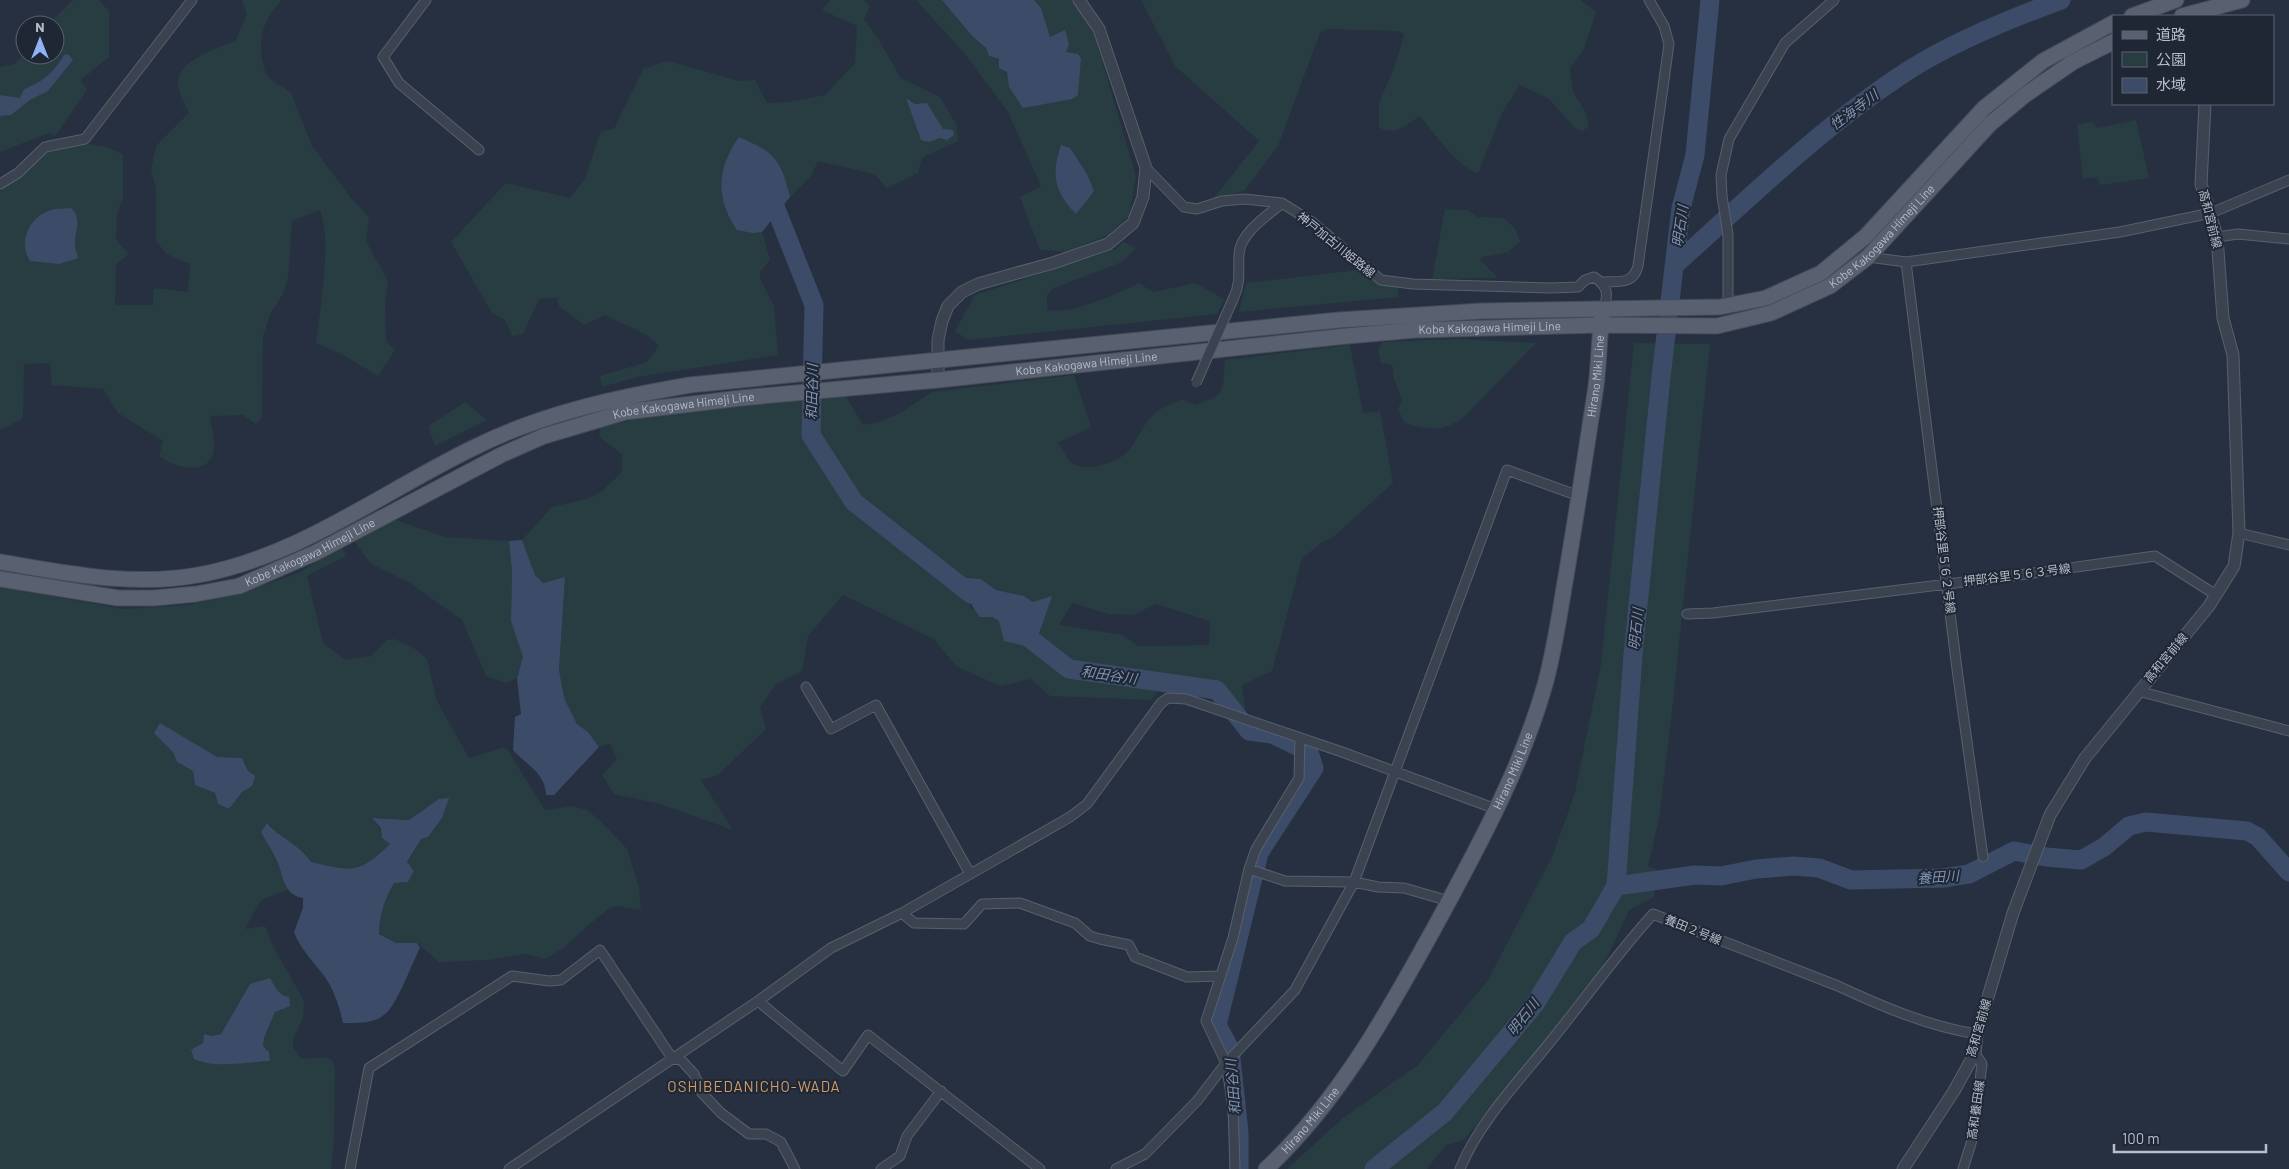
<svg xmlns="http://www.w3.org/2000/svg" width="2289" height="1169" font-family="Barlow,'Noto Sans JP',sans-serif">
  <rect width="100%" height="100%" fill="#263040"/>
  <path fill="#283d41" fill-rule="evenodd" d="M73 0H99L109 11V57L81 80 87 90 55 136 49 133 0 152V116L11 115 30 100 48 91 73 60 64 55C53 73 44 81 24 89L20 99 0 95V67L14 64 25 53V55H55V25H48Z
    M242 0H282C264 18 257 39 263 64 265 69 265 74 269 78 275 85 285 86 291 93L312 146 351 198 369 217 366 241 388 281 385 303 386 341 395 350 378 376 345 356 316 343C320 311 332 239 320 210L292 221 288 278 283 294 270 314 263 337 262 417 256 424 243 415 210 416C211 426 215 438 214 448 211 478 175 468 159 456L163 441 118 413 103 389 52 385 50 363 24 364 23 419 0 430V190L24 174 47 152 88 144 107 147 123 154V199L117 214 116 240 129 254 116 264 115 305H153V290L157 288 188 292 190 264 167 254 156 241V188L151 171 156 146 189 113C185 105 180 95 178 87 174 60 218 49 236 40L247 14Z
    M830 0H864L870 6 864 19 879 40 901 78 940 97 957 126 958 141 922 158 918 173 887 188 874 174 818 161 811 176 790 197C784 170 765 146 739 137L753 233 762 232 770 260 760 272V279L774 306 778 355 637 377 602 387 600 376 647 362 659 346 647 335 605 315 584 325 559 306 557 298 539 299 523 334 512 336 505 320 492 313 451 242 506 183 570 198 585 179 601 131 614 129 643 69 668 61 739 81 755 80 767 103 789 102 825 95 855 63 857 26 822 10ZM907 98 915 104 927 103 943 130 947 131 940 138 929 142 919 136Z
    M916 0H942L972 36 986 48 989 56 999 59 1009 78 1045 104 1078 95 1081 59 1066 52 1056 36 1050 37 1041 8 1034 0H1072L1094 34 1136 176 1129 216 1108 235 1066 252 1040 250 1020 197 1041 186 1008 112 965 54Z
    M1141 0H1581L1596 12 1584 49 1570 68 1573 92 1586 113 1589 127 1582 131 1575 128 1549 99 1520 85 1502 113 1478 173C1458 168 1434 133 1420 116 1407 124 1393 138 1379 127V103L1396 63 1404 34 1397 31 1326 29 1320 33 1278 146 1245 190 1209 204 1259 141 1175 66Z
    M2136 120 2149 178 2100 185 2098 177 2083 179 2077 125 2092 121 2097 128Z
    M1445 209 1468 210 1478 217 1504 218 1515 228 1520 242 1508 252 1483 257 1480 260 1498 278 1432 279Z
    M1123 242 1136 248 1122 262 1052 289 1047 296V310C1071 315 1118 294 1139 283L1153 292 1195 283 1224 299 1217 314 968 340 955 331 975 295 1116 249Z
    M1359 270 1378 285 1397 286 1399 297 1239 312 1246 283Z
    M1455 339 1536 343 1462 419C1441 432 1428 430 1405 423L1398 409 1402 400 1394 379 1392 365 1381 363 1378 350 1383 342Z
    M1634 343 1710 344 1672 711 1659 819 1648 866 1656 869 1654 897 1629 910 1599 975 1464 1140 1446 1145 1427 1169H1287L1343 1118 1418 1065 1488 980 1553 855 1575 792 1601 664Z
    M1350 345 1363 413 1380 411 1393 483 1332 538 1324 541 1302 558 1272 671 1242 685 1245 709 1163 685 1151 700 1050 696 1031 679 1000 686 956 666 934 639 843 595 808 636 802 671 776 684 760 707 766 729 718 775 701 780 733 830 660 804 614 794 602 775 617 759 610 744 599 747 588 732 577 724 565 700 562 687 559 670 565 577 543 583 535 575 522 540 552 507 590 498 603 490 622 472V455C615 447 605 444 599 435L601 427 636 419 844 393 863 425 880 422 902 412 932 392 1074 375 1091 427 1058 443C1063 449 1067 460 1074 464 1085 472 1115 463 1125 454 1136 444 1141 427 1152 416 1159 408 1172 404 1182 399L1195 405C1227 394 1222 393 1225 360ZM953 577 981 579 996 590 1024 596 1033 602 999 621 971 608 969 600 954 587ZM1072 603 1109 614 1133 615 1156 604 1210 621 1209 645 1139 646 1122 635 1059 625Z
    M465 402 487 420 435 446 428 426Z
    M393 519 445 537 509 541 512 572 511 621 523 657 517 678 506 683 486 676 462 620 410 583 370 563 354 541Z
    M342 547 346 556 307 576 323 643 345 660 371 656 387 640 395 639 415 649 427 659 437 701 469 758 502 748 507 749 545 810 572 806 587 810 600 820 627 849 639 888 641 910 617 906 610 908 585 928 566 946 546 959 525 954 487 960 439 962 417 943H396L379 933C379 915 385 899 394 883L408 882 414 871 407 863 421 839 426 808 409 820 373 818 390 844C357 875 353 871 311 862 298 843 280 838 268 823V846L278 863 287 890 261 900 245 929 265 926 273 946 304 1001 303 1017 293 1039V1047L302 1059 325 1057 332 1060 335 1068 334 1139 331 1169H0V587L123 609 189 605 234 595 298 573ZM189 742 217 757 242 758 248 771 242 792 229 809 218 804 215 793 195 785 193 771 177 762 173 752ZM266 981 282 996 289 997 282 1010 275 1012 264 1038 263 1046 269 1052 270 1061 224 1064 200 1062 198 1046 211 1036 221 1034 250 984Z"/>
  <path fill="#3c4c68" d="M942 0H1034L1041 8 1050 37 1065 30 1069 44 1066 52 1078 54 1081 59 1078 95 1072 99 1023 108 1009 87 1007 72 999 68V59L989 56 986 48 972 36Z
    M68 54 73 60 48 91 30 100 11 115 0 116V95L20 98 24 89C44 81 53 73 64 55Z
    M906 98 915 104 927 103 943 129 953 130 954 135 947 140 940 138 929 142 921 140Z
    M739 137C774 152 781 159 790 197L762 232 753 233 737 230C715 198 717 168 739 137Z
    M1061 145 1070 148 1087 174 1094 191 1076 214C1054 191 1051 175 1061 145Z
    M71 208C84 220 73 234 75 245 75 249 77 253 78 258L59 264 30 261C18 242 29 217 51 210 57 208 65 209 71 208Z
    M522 540 535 575 543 583 565 577 559 670 562 687 565 700 577 724 588 732 599 747 554 795H546C546 774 527 765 513 750L515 717 521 714 517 678 523 657 511 621 512 572 509 541Z
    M953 577 981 579 996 590 1024 596 1033 602 1052 596 1034 648 1004 641 999 621 992 617H980C975 611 972 605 968 599 962 592 955 588 950 580Z
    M160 723 217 757 242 758 248 771 255 776 252 786 242 792 229 809 218 804 215 793 195 785 193 771 177 762 173 752 154 733Z
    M449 798 442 818 428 837 421 839 407 862 414 871 408 882 394 883C385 898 379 916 379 934L396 943H417L420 948C412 963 397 1005 385 1014 374 1024 357 1023 343 1023 340 1009 336 997 330 985 319 966 301 952 294 932L303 908V898C284 895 284 879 278 863 273 852 266 842 261 832L267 823C280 838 299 844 311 862 352 871 358 875 390 844L382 838 381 828 372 818 409 820 439 799Z
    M270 978C275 987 278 995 289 997L290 1006 275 1012 264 1038 263 1046 269 1052 270 1061C247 1062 215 1069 194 1059L191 1050 203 1043 204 1034 211 1036 221 1034 250 984Z"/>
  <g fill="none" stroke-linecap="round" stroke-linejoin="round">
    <path stroke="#3c4c68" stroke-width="19" d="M766 191 772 199 814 305 811 435 854 502 971 594
      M1676 264C1751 196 1824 125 1909 70 1955 41 2009 19 2061 0
      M1015 627 1069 669 1217 690 1249 731 1272 734 1309 752 1314 768 1259 853 1217 1025 1230 1049 1239 1132V1169
      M1616 886 1695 875 1721 876 1756 869 1794 866 1819 868 1851 880 1943 878 1969 874 2014 851 2046 857 2081 860 2104 847 2129 826 2146 822 2247 831 2258 837 2289 872
      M1374 1169 1445 1112 1535 1004 1573 942 1591 929 1616 886 1633 655 1661 377 1681 208 1695 155 1710 0"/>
    <g stroke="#58606d" stroke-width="11">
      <path id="minor" d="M426 0 383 57 399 83 479 150
        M1146 168 1184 207 1197 209 1222 201 1245 199 1282 203 1312 222 1381 280 1413 284 1551 288 1578 287 1585 280 1594 277C1608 286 1609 295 1603 310
        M0 184 18 173 45 147 85 139 192 0
        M2217 237 2238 234 2289 239
        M1868 257 1906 262 2120 232 2211 213 2289 180
        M1906 262 1957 669 1983 857
        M1602 282C1619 281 1633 285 1638 266L1669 44 1664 26 1649 0
        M1234 297C1241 282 1238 270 1239 254 1240 233 1267 216 1282 203
        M1728 306V235L1722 196 1721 175 1729 139 1785 43 1834 0
        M2239 533 2289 545
        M1687 614 1713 613 2012 576 2155 556 2216 595
        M806 687 831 729 876 705 969 872
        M2138 691 2289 731
        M1249 869 1285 881 1354 882 1378 887 1404 888 1449 901
        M902 913 914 923 964 924 982 904 1020 903 1075 923 1090 936 1100 939 1129 945 1135 957 1187 977 1220 976
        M758 1001 843 1071 868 1035 1040 1169
        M350 1169 369 1068 512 976 549 981 561 980 600 950 672 1058 681 1060 694 1074 702 1093 721 1113 749 1134H766L781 1142 795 1169
        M509 1169 758 1001 831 948 902 913 1070 817 1087 804 1161 703 1168 698 1186 699 1342 752 1496 809
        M881 1169 900 1156 907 1136 941 1091
        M1116 1169 1145 1154 1197 1101 1226 1063 1295 990 1354 882 1507 470 1579 496
        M1235 1169 1233 1106 1226 1063 1206 1021 1233 938 1249 869 1256 849 1299 778 1300 738
        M1460 1169C1479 1122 1519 1081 1550 1042 1585 999 1616 955 1653 914L1838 986C1881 1006 1930 1027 1977 1034
        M1963 1169 1973 1137 1982 1064 1975 1053"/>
    </g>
    <g stroke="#58606d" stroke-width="13">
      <path id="tertiary" d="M938 380V340L942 321 948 306 962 292 978 284 1053 263 1108 244 1133 223 1143 197 1146 168 1099 29 1079 0
        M1903 1169 1954 1091 1975 1053 1977 1034 2013 913 2050 815 2085 758 2209 606 2234 566 2239 533 2233 355 2223 318 2217 237 2201 184 2205 104"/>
    </g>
    <g stroke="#444b59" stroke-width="17">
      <g id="primary">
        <path d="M2132 16 2176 0"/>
        <path d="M2182 16 2242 0"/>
        <path d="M0 562C66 573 131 587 198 575 298 557 381 493 471 449 540 414 614 398 690 385L1339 320 1482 311 1720 307 1766 298 1821 273 1866 236 1984 108 2043 61 2113 23"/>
        <path id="s1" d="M0 579 118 598H154L196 594 239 586 315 553 501 455 544 436 625 412 741 398 938 380 1347 336 1415 330 1601 325 1717 326 1771 313 1830 286 1868 257 1990 124 2025 95 2073 62 2113 42"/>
        <path id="s2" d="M1266 1169C1340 1100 1389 1010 1437 923 1478 847 1520 771 1544 688 1554 654 1559 617 1565 582 1576 517 1586 452 1596 386 1599 363 1599 339 1602 316"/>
      </g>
    </g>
    <use href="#minor" stroke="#3b4250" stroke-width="9"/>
    <use href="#tertiary" stroke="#3b4250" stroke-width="11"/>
    <use href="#primary" stroke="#596170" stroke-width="15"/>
    <g stroke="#58606d" stroke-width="11" stroke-linecap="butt">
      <path id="minor-bridge" d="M1196 383 1234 297"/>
    </g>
    <use href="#minor-bridge" stroke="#3b4250" stroke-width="9"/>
  </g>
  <g text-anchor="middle" stroke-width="4" stroke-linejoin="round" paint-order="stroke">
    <g font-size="12" fill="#b7bdca" stroke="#1f2735">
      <text transform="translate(2210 219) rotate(76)" y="4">高和宮前線</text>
      <text dy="4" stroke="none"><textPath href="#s1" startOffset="1955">Kobe Kakogawa Himeji Line</textPath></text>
      <text transform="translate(1336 245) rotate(39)" y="4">神戸加古川姫路線</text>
      <text dy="4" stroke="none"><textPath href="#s1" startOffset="1535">Kobe Kakogawa Himeji Line</textPath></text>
      <text dy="4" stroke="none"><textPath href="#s1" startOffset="1130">Kobe Kakogawa Himeji Line</textPath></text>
      <text dy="4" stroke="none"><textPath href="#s2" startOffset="876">Hirano Miki Line</textPath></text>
      <text dy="4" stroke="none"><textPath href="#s1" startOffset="725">Kobe Kakogawa Himeji Line</textPath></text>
      <text dy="4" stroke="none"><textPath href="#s1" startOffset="320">Kobe Kakogawa Himeji Line</textPath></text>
      <text transform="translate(1944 560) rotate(83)" y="4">押部谷里５６２号線</text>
      <text transform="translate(2017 575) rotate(-7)" y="4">押部谷里５６３号線</text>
      <text transform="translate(2166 658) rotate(-50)" y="4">高和宮前線</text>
      <text dy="4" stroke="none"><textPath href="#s2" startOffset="471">Hirano Miki Line</textPath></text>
      <text transform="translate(1693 930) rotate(22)" y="4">養田２号線</text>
      <text transform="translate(1979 1028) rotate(-74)" y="4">高和宮前線</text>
      <text transform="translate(1976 1110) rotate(-82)" y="4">高和養田線</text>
      <text dy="4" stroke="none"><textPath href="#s2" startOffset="66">Hirano Miki Line</textPath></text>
    </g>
    <g font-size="14" font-style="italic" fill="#7f92b1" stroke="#1f2735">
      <text transform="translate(1854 110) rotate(-37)" y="5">性海寺川</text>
      <text transform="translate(1680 226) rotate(-82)" y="5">明石川</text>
      <text transform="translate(812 392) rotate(-89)" y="5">和田谷川</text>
      <text transform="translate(1636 629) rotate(-84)" y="5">明石川</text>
      <text transform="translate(1109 675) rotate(8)" y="5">和田谷川</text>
      <text transform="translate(1938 877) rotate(-4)" y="5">養田川</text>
      <text transform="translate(1523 1017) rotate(-52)" y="5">明石川</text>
      <text transform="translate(1233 1087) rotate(-95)" y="5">和田谷川</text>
    </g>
    <g font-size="15" letter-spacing="1" fill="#d39e6a" stroke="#1f2735">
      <text x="754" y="1092">OSHIBEDANICHO-WADA</text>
    </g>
  </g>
  <rect x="2112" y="15" width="162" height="90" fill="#1f2735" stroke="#5c6371"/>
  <rect x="2122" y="31" width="25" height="8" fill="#596170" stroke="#5c6371"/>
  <text x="2156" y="40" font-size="15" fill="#b7bdca">道路</text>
  <rect x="2122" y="52" width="25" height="15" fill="#283d41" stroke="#5c6371"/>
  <text x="2156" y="65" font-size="15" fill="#b7bdca">公園</text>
  <rect x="2122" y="78" width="25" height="15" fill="#3c4c68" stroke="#5c6371"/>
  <text x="2156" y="90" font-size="15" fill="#b7bdca">水域</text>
  <g transform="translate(40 40)"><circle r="24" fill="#1f2735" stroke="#5c6371"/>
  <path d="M0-4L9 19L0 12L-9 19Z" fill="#91b2f5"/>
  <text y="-8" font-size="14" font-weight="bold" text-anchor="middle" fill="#b7bdca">N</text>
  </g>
  <path d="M2114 1144v8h152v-8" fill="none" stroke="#b7bdca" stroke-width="2.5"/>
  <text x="2122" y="1144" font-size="15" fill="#b7bdca" stroke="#1f2735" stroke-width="4" paint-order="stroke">100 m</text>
</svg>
